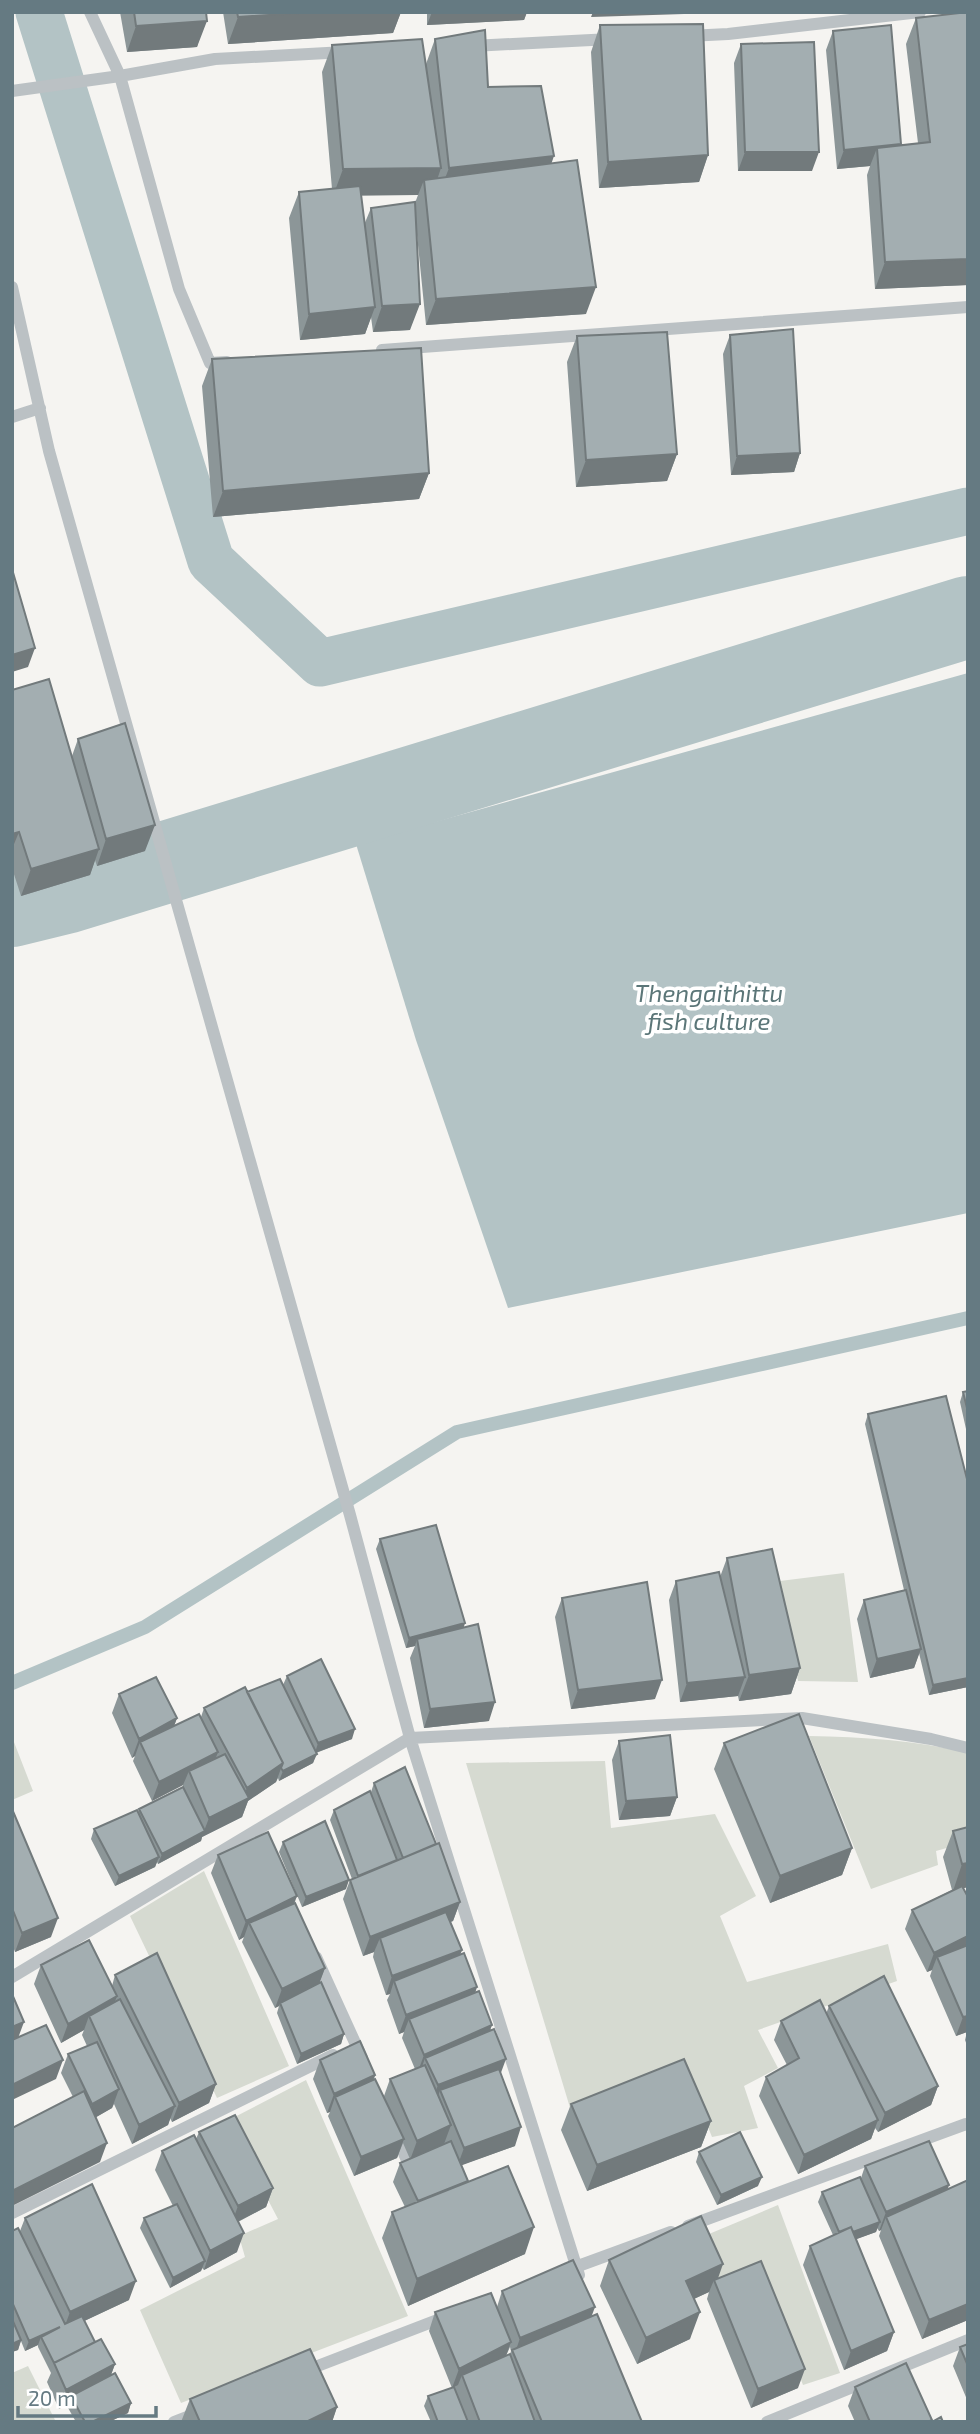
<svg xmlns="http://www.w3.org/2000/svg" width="980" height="2434" font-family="'Exo 2',sans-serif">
  <rect width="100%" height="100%" fill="#f5f4f1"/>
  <path fill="#d6dad1" d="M844 1573 858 1682 798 1681 780 1581Z
    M809 1736C863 1737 915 1740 968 1753V1842L936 1851 938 1865 871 1889Z
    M12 1737 33 1791 12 1800Z
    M605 1761 611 1828 715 1814 756 1896 720 1916 747 1982 888 1944 897 1981 758 2030 778 2068 744 2086 758 2128 712 2137 685 2070 571 2111 466 1763Z
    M204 1871 289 2066 217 2098 130 1916Z
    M306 2080 408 2316 181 2403 140 2310 245 2257 239 2236 278 2219 227 2121Z
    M778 2205 840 2373 803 2385 762 2273 718 2288 697 2239Z
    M28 2366 56 2422H12V2373Z"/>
  <path fill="#b3c3c5" d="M968 673V1213L508 1308 416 1040 356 844Z"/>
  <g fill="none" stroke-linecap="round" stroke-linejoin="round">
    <path stroke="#b3c3c5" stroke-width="14" d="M12 908 85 912 323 845 938 653 968 649
      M12 1683 145 1627 457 1432 968 1318"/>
    <path stroke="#b3c3c5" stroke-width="47" d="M39 12 211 561 320 663 968 511"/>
    <path stroke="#b3c3c5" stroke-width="82" d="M12 906 65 893 968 617"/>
    <path stroke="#bbc1c4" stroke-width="12" d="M90 12 120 76 179 289 210 363 227 362
      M688 36 728 34 920 12
      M472 46 611 39
      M12 91 120 76 215 59 345 52
      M12 287 49 451 350 1515 410 1738 579 2275
      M382 350 968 307
      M12 417 40 408
      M316 1957 362 2058
      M12 1977 410 1738 802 1718 931 1739 968 1748
      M395 2133 410 2167
      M12 2213 333 2055
      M688 2226 966 2124 968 2125
      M570 2269 671 2232
      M302 2372 445 2317
      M174 2422 197 2413
      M767 2422 968 2340"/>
  </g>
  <path fill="#8c9698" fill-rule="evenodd" d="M120 12H206L197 47 127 52Z
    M223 12H401L393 33 228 44Z
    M427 12H527L524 20 427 25Z
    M916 18 968 285 875 289 867 175 870 166 837 169 826 50 833 31 901 145 918 143 906 44Z
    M600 25 708 155 699 182 599 188 591 52Z
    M435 39 488 87 551 164 586 314 426 325 417 235 410 330 373 332 371 317 365 334 300 340 289 218 299 192 332 189 322 72 332 45 426 64ZM361 195H418L415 203 371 208 364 225Z
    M741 44 812 171H738L734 63Z
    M730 335 800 453 794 472 731 475 723 354Z
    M577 336 677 454 667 481 576 487 567 362Z
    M212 359 429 473 419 499 213 517 202 386Z
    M12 690 72 756 78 739 145 851 97 866 95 860 90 875 21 896 12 868Z
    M968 1391V1438L960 1402 963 1392Z
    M868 1414 968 1687 929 1695 919 1653 914 1668 870 1678 857 1619 864 1600 904 1590 865 1424Z
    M380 1539 464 1627 489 1721 424 1728 410 1658 415 1646 406 1648 376 1549Z
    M727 1558 800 1668 791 1694 739 1701 738 1696 680 1702 669 1600 676 1581 720 1577Z
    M562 1598 655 1699 571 1709 555 1617Z
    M287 1676 352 1739 316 1753 313 1763 279 1781 278 1778 276 1782 248 1801 242 1817 202 1837 201 1841 158 1864 157 1862 155 1867 115 1886 91 1839 94 1829 138 1813 139 1809 183 1787V1785L152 1801 133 1761 135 1756 132 1758 112 1713 119 1694 177 1718 174 1726 201 1717 204 1708 247 1692 283 1685Z
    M619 1741 677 1797 670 1816 619 1820 612 1760Z
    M724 1743 852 1848 842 1875 770 1903 714 1769Z
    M374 1783 460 1902 453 1921 450 1922 462 1950 460 1954 491 2030 501 2074 515 2146 461 2165 468 2181 525 2254 408 2306 382 2238 392 2212 405 2207 393 2182 400 2163 410 2159 403 2143 397 2158 354 2176 328 2116 330 2112 327 2113 313 2079 320 2060 375 2075 374 2080 384 2096 390 2079 415 2069 402 2038 404 2032 399 2034 387 2000 390 1994 386 1995 373 1957 374 1952 363 1956 343 1899 350 1880 352 1879 330 1820 334 1810 371 1792Z
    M12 1809 51 1937 15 1952 12 1944Z
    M968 1827V1887L963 1888 968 1897V2048L965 2040 967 2032 956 2036 930 1976 932 1970 927 1972 905 1929 912 1910 952 1890 943 1857 953 1831Z
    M283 1842 346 1889 302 1907 279 1852Z
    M218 1855 294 1903 325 1968 319 1983 344 2034 341 2044 297 2064 277 2013 279 2006 275 2008 242 1942 244 1937 239 1940 211 1873Z
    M41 1965 112 1986 115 1975 216 2084 209 2103 172 2122 170 2118 168 2125 132 2144 114 2104 112 2108 96 2117 100 2162 73 2097 61 2073 68 2054 87 2046 82 2035 84 2030 61 2043 34 1984Z
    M829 2006 938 2086 931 2105 878 2132 875 2128 871 2139 798 2174 759 2096 766 2077 787 2065 774 2040 781 2021 826 2014Z
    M571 2104 711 2121 701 2147 587 2191 561 2130Z
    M199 2132 273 2188 266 2207 238 2222 237 2252 204 2270 202 2268 201 2271 170 2288 140 2228 144 2218 173 2206 155 2170 162 2151 196 2139Z
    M699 2152 758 2186 717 2205 696 2162Z
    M865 2166 948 2189 968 2320 922 2339 879 2236 881 2230 879 2231 877 2228 876 2232 856 2239 894 2332 887 2351 844 2370 803 2265 810 2246 833 2235 818 2202 822 2192 861 2178Z
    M25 2218 129 2300 84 2321 95 2342 115 2364 111 2375 131 2403 128 2413 109 2422H76L67 2406 68 2404 59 2409 47 2382 51 2373 38 2347V2345L25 2351 21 2341 18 2350 12 2352V2231H20Z
    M609 2260 718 2278 798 2388 751 2408 707 2299 709 2292 694 2299 690 2339 637 2364 600 2286Z
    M502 2291 592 2316 642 2422H431L424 2406 428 2396 452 2388 429 2331 435 2312 497 2307ZM510 2347 511 2351 510 2355 506 2356Z
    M968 2344V2402L953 2366 960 2347Z
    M855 2387 931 2422H855L848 2406Z
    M190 2399 337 2407 332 2422H181Z"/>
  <path fill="#727a7c" d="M314 12H401L393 33 228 44 238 17Z
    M432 12H527L524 20 427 25Z
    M593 12H684V14L591 17Z
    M207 21 197 47 127 52 136 26Z
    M901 144 895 163 877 148 870 166 837 169 844 150Z
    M745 152H819L812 171H738Z
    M708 155 699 182 599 188 608 162Z
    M554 156 545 182 439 194 449 168Z
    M441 168 432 195 424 180 418 195 333 196 343 169Z
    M968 259V285L875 289 885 262Z
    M596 287 586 314 426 325 436 299Z
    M420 304 410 330 373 332 382 306Z
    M375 307 365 334 300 340 309 314Z
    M800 453 794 472 731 475 737 456Z
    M677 454 667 481 576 487 586 460Z
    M429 473 419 499 213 517 223 491Z
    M35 648 28 667 12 672V655Z
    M155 825 145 851 97 866 106 839Z
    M19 832 12 849V834Z
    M99 849 90 875 21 896 31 869Z
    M465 1623 462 1633 417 1639 415 1646 406 1648 409 1638Z
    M921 1649 914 1668 870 1678 877 1659Z
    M800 1668 791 1694 739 1701 749 1675Z
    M745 1677 738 1696 680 1702 687 1683Z
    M968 1678V1687L929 1695 933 1685Z
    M662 1680 655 1699 571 1709 578 1690Z
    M495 1702 489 1721 424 1728 430 1709Z
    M177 1718 170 1737 140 1742 135 1756 132 1758 139 1739Z
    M355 1729 352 1739 315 1753 318 1743Z
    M218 1752 211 1771H189L183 1785 152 1801 159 1782Z
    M317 1754 313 1763 279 1781 283 1771Z
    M283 1763 276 1782 248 1801 242 1817 202 1837 201 1841 158 1864 162 1854 204 1831 209 1818 241 1802 247 1788Z
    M677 1797 670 1816 619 1820 626 1801Z
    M852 1848 842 1875 770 1903 780 1876Z
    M159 1857 155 1867 115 1886 119 1876Z
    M968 1863V1887L953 1891 962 1864Z
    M349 1880 346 1889 302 1907 306 1897Z
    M297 1896 290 1915 249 1923 244 1937 239 1940 246 1921Z
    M460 1902 453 1921 383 1948 380 1938 374 1952 363 1956 370 1937Z
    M58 1918 51 1937 15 1952 22 1933Z
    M968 1936V1952L937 1957 932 1970 927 1972 934 1953Z
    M462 1950 455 1969 394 1981 390 1994 386 1995 392 1976Z
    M325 1968 318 1987 280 2003 279 2006 275 2008 282 1989Z
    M477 1987 471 2006 409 2019 404 2032 399 2034 406 2015Z
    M117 1996 110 2015 89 2016 84 2030 61 2043 68 2024Z
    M968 2016 967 2032 956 2036 963 2017Z
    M24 2022 14 2049 12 2050V2027Z
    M492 2025 485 2044 425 2058 420 2073 417 2074 424 2055Z
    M344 2034 341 2044 297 2064 301 2054Z
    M506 2059 499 2078 440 2090 436 2103 431 2104 438 2085Z
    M63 2060 56 2079 12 2100V2085Z
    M375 2075 368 2094 335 2097 330 2112 327 2113 334 2094Z
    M216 2084 209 2103 172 2122 179 2103Z
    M938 2086 931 2105 878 2132 885 2113Z
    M119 2089 112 2108 86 2123 92 2104Z
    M175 2106 168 2125 132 2144 139 2125Z
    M878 2120 871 2139 798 2174 804 2155Z
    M711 2121 701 2147 587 2191 597 2165Z
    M451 2125 444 2144 410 2160 417 2141Z
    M521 2127 515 2146 457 2167 464 2148Z
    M404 2139 397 2158 354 2176 361 2157Z
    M107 2143 100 2162 12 2206V2191Z
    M762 2177 758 2186 717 2205 721 2195Z
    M949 2185 943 2204 886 2217 881 2230 879 2231 886 2212Z
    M273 2188 266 2207 231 2225 238 2206Z
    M880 2222 876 2232 838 2246 841 2236Z
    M534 2227 525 2254 408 2306 417 2279Z
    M244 2233 237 2252 204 2270 210 2251Z
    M205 2261 201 2271 170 2288 173 2278Z
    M723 2264 716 2284 714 2280 709 2292 676 2307 686 2281Z
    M136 2281 129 2300 63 2331 70 2312Z
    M968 2304V2320L922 2339 929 2320Z
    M595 2307 588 2326 514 2356 520 2338Z
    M700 2312 690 2339 637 2364 646 2338Z
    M60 2327 41 2337 38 2345 25 2351 29 2341Z
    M894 2332 887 2351 844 2370 851 2351Z
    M21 2340 18 2350 12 2352V2344Z
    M511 2342 504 2361 462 2375 458 2385 452 2388 459 2369Z
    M115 2364 108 2383 71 2396 68 2404 59 2409 66 2390Z
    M805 2369 798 2388 751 2408 758 2389Z
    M131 2403 128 2413 109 2422H92Z
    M337 2407 332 2422H306Z"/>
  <path fill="#a3aeb1" stroke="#727a7c" stroke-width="2" d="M134 12H206L207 21 136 26Z
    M237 12H314L238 17Z
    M968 12V259L885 262 877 148 930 142 916 18Z
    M703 24 708 155 608 162 600 25Z
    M891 25 901 144 844 150 833 31Z
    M485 30 488 87 541 86 554 156 449 168 435 39Z
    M422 39 441 168 343 169 332 45Z
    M814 42 819 152H745L741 44Z
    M577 160 596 287 436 299 424 180Z
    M360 186 375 307 309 314 299 192Z
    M415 202 420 304 382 306 371 208Z
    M793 329 800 453 737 456 730 335Z
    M667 332 677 454 586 460 577 336Z
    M421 348 429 473 223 491 212 359Z
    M12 569 35 648 12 655Z
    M49 679 99 849 31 869 19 832 12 834V690Z
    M125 723 155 825 106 839 78 739Z
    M968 1391V1412L963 1392Z
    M946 1396 968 1483V1678L933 1685 868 1414Z
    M436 1525 465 1623 409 1638 380 1539Z
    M772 1549 800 1668 749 1675 727 1558Z
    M719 1572 745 1677 687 1683 676 1581Z
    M647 1582 662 1680 578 1690 562 1598Z
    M906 1590 921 1649 877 1659 864 1600Z
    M478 1624 495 1702 430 1709 417 1639Z
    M321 1659 355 1729 318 1743 287 1676Z
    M156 1677 177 1718 139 1739 119 1694Z
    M280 1679 317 1754 283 1771 281 1768 283 1763 247 1692Z
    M245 1687 283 1763 247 1788 204 1708Z
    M199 1714 218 1752 159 1782 140 1742Z
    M799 1714 852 1848 780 1876 724 1743Z
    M670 1735 677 1797 626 1801 619 1741Z
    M225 1754 249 1798 209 1818 189 1771Z
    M405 1767 436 1844 403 1858 374 1783Z
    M183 1787 205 1831 162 1854 139 1809Z
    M370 1791 397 1860 358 1876 334 1810Z
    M12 1809 58 1918 22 1933 12 1908Z
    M137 1810 159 1857 119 1876 94 1829Z
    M325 1821 349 1880 306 1897 283 1842Z
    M968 1827V1863L962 1864 953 1831Z
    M268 1832 297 1896 246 1921 218 1855Z
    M439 1843 460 1902 370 1937 350 1880Z
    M962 1886 968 1897V1936L934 1953 912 1910Z
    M295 1903 325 1968 282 1989 249 1923Z
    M446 1912 462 1950 392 1976 380 1938Z
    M89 1940 117 1996 68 2024 41 1965Z
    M968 1945V2016L963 2017 937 1957Z
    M157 1953 216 2084 179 2103 115 1975Z
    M464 1953 477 1987 406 2015 394 1981Z
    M884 1976 938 2086 885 2113 829 2006Z
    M321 1982 344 2034 301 2054 280 2003Z
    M479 1991 492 2025 424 2055 409 2019Z
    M12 1994 24 2022 12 2027Z
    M120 1999 175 2106 139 2125 89 2016Z
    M820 2000 878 2120 804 2155 766 2077 799 2058 781 2021Z
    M46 2025 63 2060 12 2085V2040Z
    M494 2029 506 2059 438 2085 425 2058Z
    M360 2041 375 2075 334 2094 320 2060Z
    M97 2042 119 2089 92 2104 68 2054Z
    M684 2059 711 2121 597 2165 571 2104Z
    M425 2065 451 2125 417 2141 390 2079Z
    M499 2069 521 2127 464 2148 440 2090Z
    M375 2079 404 2139 361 2157 335 2097Z
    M84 2091 107 2143 12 2191V2128Z
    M235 2115 273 2188 238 2206 199 2132Z
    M740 2132 762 2177 721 2195 699 2152Z
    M194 2135 244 2233 210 2251 162 2151Z
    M451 2141 468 2181 418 2201 400 2163Z
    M929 2141 949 2185 886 2212 865 2166Z
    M508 2166 534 2227 417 2279 392 2212Z
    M860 2177 880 2222 853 2232 851 2227 839 2232 822 2192Z
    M968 2180V2304L929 2320 886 2217Z
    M92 2184 136 2281 70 2312 25 2218Z
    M177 2204 205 2261 173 2278 144 2218Z
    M701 2216 723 2264 686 2281 700 2312 646 2338 609 2260Z
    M851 2227 894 2332 851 2351 810 2246Z
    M18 2228 65 2324 82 2316 95 2342 54 2363 41 2337 60 2327 29 2341 12 2302V2231Z
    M573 2260 595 2307 520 2338 502 2291Z
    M761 2261 805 2369 758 2389 714 2280Z
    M491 2293 511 2342 459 2369 435 2312Z
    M597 2314 642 2422H542L512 2350Z
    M12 2319 21 2340 12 2344Z
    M101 2339 115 2364 66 2390 54 2363Z
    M968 2344V2366L960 2347Z
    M310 2349 337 2407 306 2422H200L190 2399Z
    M510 2354 535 2422H480L462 2375Z
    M906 2363 932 2420 928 2422H870L855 2387Z
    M115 2373 131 2403 92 2422H85L71 2396Z
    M454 2387 468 2422H438L428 2396Z
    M941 2417 943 2422H932Z"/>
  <g text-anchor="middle" stroke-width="7" stroke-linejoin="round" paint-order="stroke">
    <g font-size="24" font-style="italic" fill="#5b7678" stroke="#fff">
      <text x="709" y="1002">Thengaithittu<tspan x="709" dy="28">fish culture</tspan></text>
    </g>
  </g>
  <rect width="980" height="2434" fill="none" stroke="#657a82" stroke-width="28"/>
  <path d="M18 2406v10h138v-10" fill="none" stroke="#657a82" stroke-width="3.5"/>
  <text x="28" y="2406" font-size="21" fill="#657a82" stroke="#ffffff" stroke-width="5" paint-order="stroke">20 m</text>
</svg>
